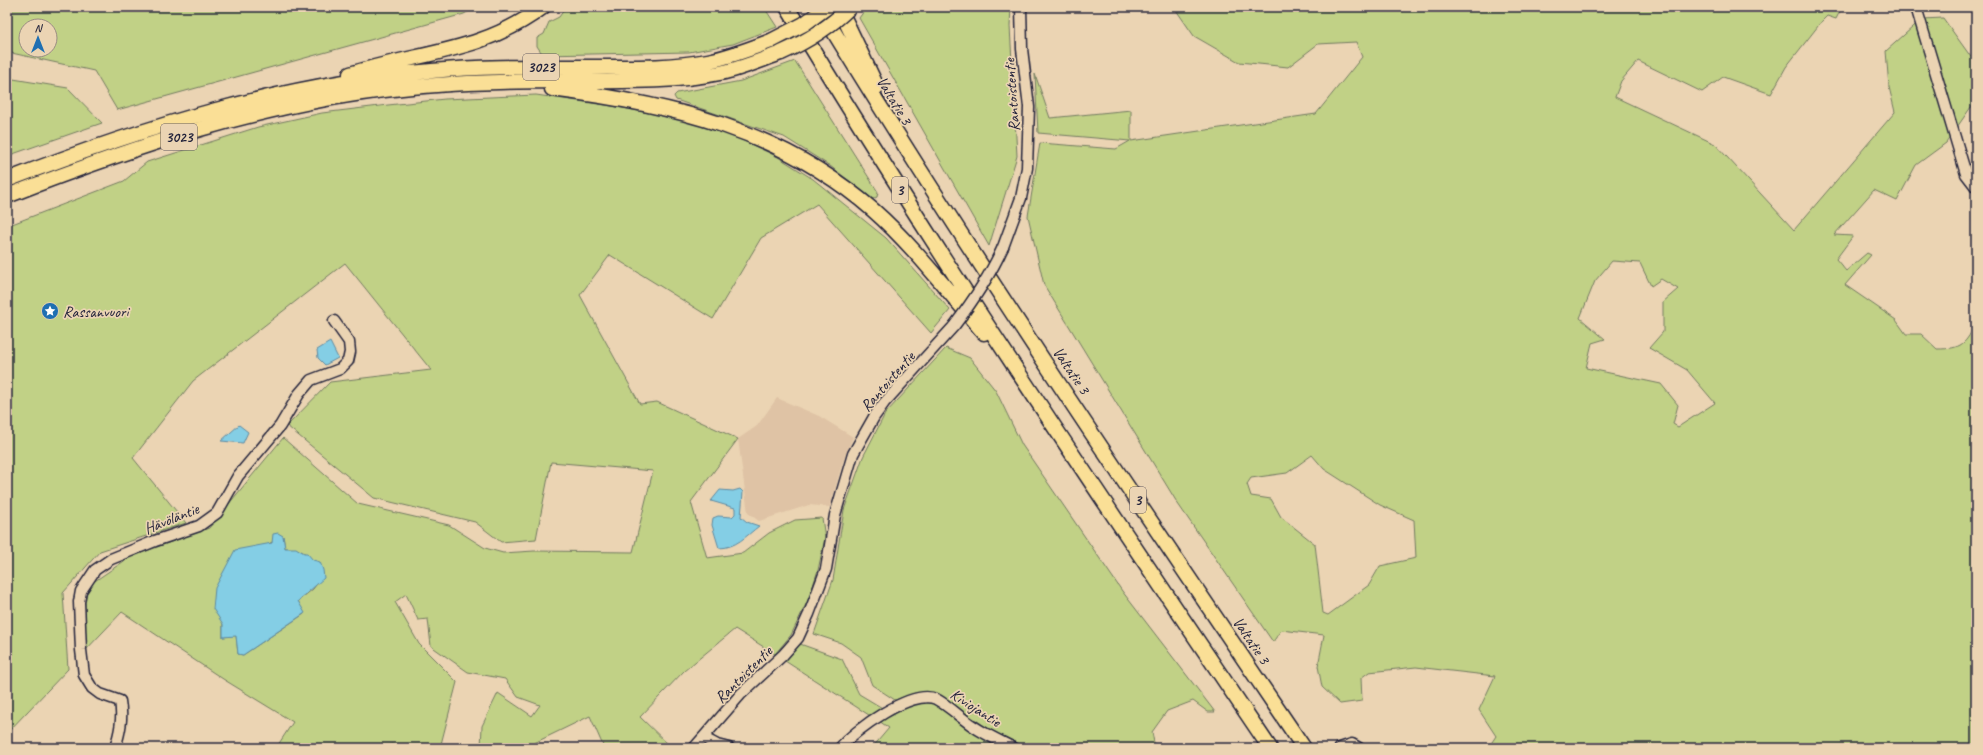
<svg xmlns="http://www.w3.org/2000/svg" width="1983" height="755" font-family="Caveat,sans-serif">
  <rect width="100%" height="100%" fill="#ebd4b3"/>
  <filter id="ink" filterUnits="userSpaceOnUse"><feTurbulence type="fractalNoise" baseFrequency=".025" numOctaves="2"/><feDisplacementMap in="SourceGraphic" scale="8" xChannelSelector="R" yChannelSelector="G"/><feConvolveMatrix kernelMatrix="1 2 1 2 8 2 1 2 1" color-interpolation-filters="sRGB"/></filter>
  <g filter="url(#ink)">
    <path fill="#dfc3a5" d="M777 398 819 416 853 437 842 464 830 507 809 505 759 521 748 513 738 439 757 426Z"/>
    <path fill="#c1d186" stroke="#727a60" fill-rule="evenodd" d="M7 7H476L464 14 117 110 94 71 7 52ZM26 26H50V50H26Z
      M566 7H764L777 27 733 44 689 52 543 55 537 46V38L544 34 549 22 559 17Z
      M867 7H1011L1010 26 1017 156 989 246 859 18Z
      M1174 7H1678L1679 9 1751 7H1842L1836 19 1827 16 1822 21 1786 67 1771 94 1723 77 1702 92 1638 61 1621 81 1615 97 1715 144 1794 230 1895 112 1889 87 1886 51 1922 19 1943 18 1976 64V106L1971 107 1946 143 1916 165 1897 201 1874 190 1834 235 1853 236 1836 259 1846 271 1867 253 1871 255 1845 285 1896 320 1906 334H1921L1937 349C1962 349 1966 344 1976 322V748H1488L1496 736 1479 710 1495 676 1416 667 1369 672 1361 678 1362 701 1340 704 1322 687 1318 666 1324 635 1281 630 1273 642 1178 504 1044 285 1028 216 1040 143 1116 149 1130 141 1038 133 1035 74 1050 118 1131 110V141L1316 114 1362 57 1356 42 1318 44 1288 67 1239 62 1194 36ZM1612 261 1640 263 1651 286 1661 279 1678 289 1663 302V332L1649 348 1687 370 1715 403 1678 427 1673 424 1678 405 1661 384 1586 368 1592 343 1605 339 1580 318 1595 281ZM1312 455 1324 469 1380 505 1414 520 1416 558 1380 566 1369 585 1328 615 1323 613 1315 544 1281 517 1271 499 1251 496 1247 484 1251 478 1287 473Z
      M795 61 878 192 877 197 873 199 830 166 784 137 676 100 674 96 677 93 741 81Z
      M7 78 68 88 102 123 7 156Z
      M536 95 612 106 692 121 725 132 778 157 813 179 886 238 950 310 931 333 817 204 761 238 713 319 610 255 580 295 640 404 657 402 738 439 691 502 707 558 743 553 769 533 795 520 822 518 825 538 818 570 809 598 791 635 775 654 735 629 684 671 640 717 672 748H604L590 716 524 748H481L482 726 498 693 532 716 540 705 518 697 505 679 468 672 431 646 428 619 418 620 406 594 395 602 419 644 457 682 440 748H399L391 744 388 748H276L293 722 223 679 122 612 82 654 86 587 130 557 209 528 283 438 358 504 449 525 485 548 503 553 534 551 633 552 653 471 551 462 536 539 501 542 475 522 374 498 287 426 330 382 431 370 345 263 193 381 133 458 186 523 100 551 63 593 68 669 7 733V226L124 181 147 162 258 127 322 113 388 105 445 99ZM283 536 285 548C310 549 313 560 319 581L313 589 298 601 304 614 243 655 238 654 236 635 223 637V624L265 546Z
      M946 348 970 358 996 391 1022 445 1122 591 1215 712H1208L1193 701 1167 711 1152 732 1155 748H1028L995 733 936 693H915L895 700 872 685 861 657 841 643 814 634 833 580 844 510 863 457 885 414Z
      M800 644 842 659 859 694 884 709 872 717 785 661Z
      M925 701 938 705 1006 748H872L889 728 879 721 902 709Z"/>
    <path fill="#84cee5" stroke="#5d89a1" d="M330 342 338 358 325 365 318 358 317 350Z
      M239 425 248 432 243 443 221 441Z
      M740 489 743 492 741 517 747 522 759 526C746 536 736 548 719 548L712 525 713 518 718 516 732 517 735 514V508L711 501 720 490 733 491Z
      M278 533 283 536 285 548H296L304 553H307L313 560 320 562 323 570 324 578 298 601 305 613 243 655 238 654 236 636 223 637V624L213 609 215 588 235 550 272 543 273 534Z"/>
    <g fill="none" stroke-linecap="round" stroke-linejoin="round">
      <g stroke="#22223b" stroke-width="13">
        <path id="minor" d="M1916 7 1966 174 1976 187
          M1003 247 1021 198 1027 168 1029 107 1022 49 1021 7
          M704 738 717 745 729 748
          M115 748C120 732 123 718 120 701L100 694 92 688 84 675 81 650 79 602 81 591 95 570 111 559 155 541 199 526 217 513 238 476 280 426 299 394 311 380 340 369 348 361 350 352 349 342 334 321
          M694 748 741 694 783 655 798 638 809 614 826 569 835 515 853 454 874 417 884 403 954 326
          M840 748C854 730 913 688 936 699 949 706 961 718 973 726 986 735 1000 741 1014 748
          M1340 748 1352 744 1359 748"/>
      </g>
      <g stroke="#22223b" stroke-width="17">
        <path id="highway" d="M787 7C939 259 1105 504 1270 748
          M839 7 877 87
          M823 14C975 264 1140 506 1304 748
          M350 74C419 52 482 53 543 7
          M552 89C671 104 780 129 873 210 914 246 948 292 984 333
          M7 180C143 127 286 83 432 71 486 66 540 67 594 67 631 67 670 68 708 61 730 57 750 49 771 41
          M7 196C133 147 266 102 402 88 458 82 513 81 569 81 619 81 671 83 720 73 741 69 761 60 781 53"/>
      </g>
      <use href="#minor" stroke="#ebd4b3" stroke-width="10"/>
      <use href="#highway" stroke="#fadf96" stroke-width="14"/>
      <g stroke="#22223b" stroke-width="13" stroke-linecap="butt">
        <path id="minor-bridge" d="M954 326C973 301 990 276 1003 247"/>
      </g>
      <g stroke="#22223b" stroke-width="17" stroke-linecap="butt">
        <path id="highway-bridge" d="M771 41 804 24 827 7
          M781 53C806 42 830 27 850 7"/>
      </g>
      <use href="#minor-bridge" stroke="#ebd4b3" stroke-width="10"/>
      <use href="#highway-bridge" stroke="#fadf96" stroke-width="14"/>
    </g>
  </g>
  <defs>
    <g id="sight-disc" transform="scale(0.9)"><circle r="9.5" fill="#1f6fb2" stroke="#ebd4b3"/><path d="M0-6L1.8-2.2L6-1.7L2.9 1.2L3.7 5.4L0 3.3L-3.7 5.4L-2.9 1.2L-6-1.7L-1.8-2.2Z" fill="#fff"/></g>
  </defs>
  <g fill-rule="evenodd">
    <use href="#sight-disc" x="50" y="311"/>
  </g>
  <g text-anchor="middle" stroke-width="3.5" stroke-linejoin="round" paint-order="stroke">
    <g fill="#ebd4b3" stroke="#5e575f" stroke-width="1">
      <rect x="523" y="54" width="36" height="26" rx="3"/>
      <rect x="161" y="124" width="36" height="26" rx="3"/>
      <rect x="892" y="177" width="16" height="26" rx="3"/>
      <rect x="1130" y="487" width="16" height="26" rx="3"/>
    </g>
    <g font-size="15" font-weight="bold" fill="#22223b">
      <text x="541" y="72">3023</text>
      <text x="179" y="142">3023</text>
      <text x="900" y="195">3</text>
      <text x="1138" y="505">3</text>
    </g>
    <g font-size="16" fill="#22223b" stroke="#ebd4b3">
      <text transform="translate(1011 95) rotate(-94)" y="6">Rantoistentie</text>
      <text transform="translate(895 100) rotate(59)" y="6">Valtatie 3</text>
      <text transform="translate(1072 370) rotate(56)" y="6">Valtatie 3</text>
      <text transform="translate(887 381) rotate(-49)" y="6">Rantoistentie</text>
      <text transform="translate(171 518) rotate(-22)" y="6">Hävöläntie</text>
      <text transform="translate(1252 640) rotate(56)" y="6">Valtatie 3</text>
      <text transform="translate(743 674) rotate(-45)" y="6">Rantoistentie</text>
      <text transform="translate(976 707) rotate(33)" y="6">Kiviojantie</text>
    </g>
    <g font-size="16" fill="#22223b" stroke="#ebd4b3" text-anchor="start">
      <text x="63" y="317">Rassanvuori</text>
    </g>
  </g>
  <rect width="1983" height="755" fill="none" stroke="#ebd4b3" stroke-width="24"/>
  <rect x="12" y="12" width="1959" height="731" fill="none" stroke="#22223b" stroke-width="1.5" filter="url(#ink)"/>
  <g transform="translate(38 38)"><circle r="19" fill="#ebd4b3" stroke="#9b8d83"/>
  <path d="M0-3L7 15L0 10L-7 15Z" fill="#1f6fb2"/>
  <text y="-6" font-size="11" font-weight="bold" text-anchor="middle" fill="#22223b">N</text>
  </g>
</svg>
